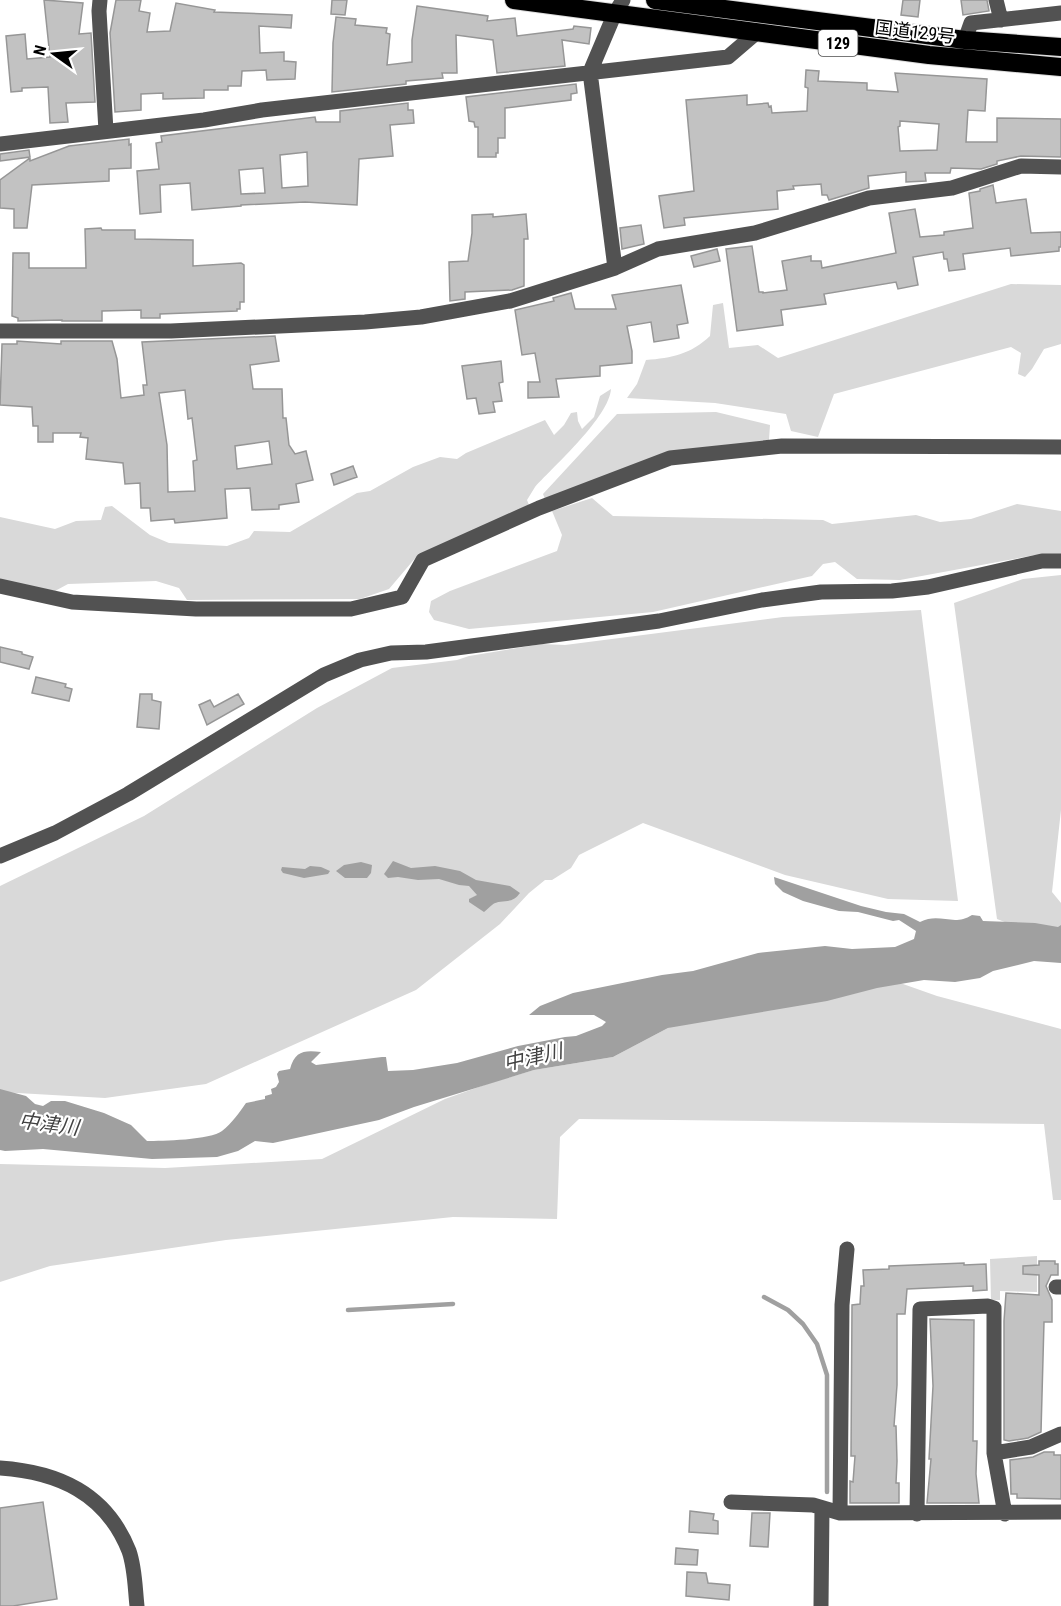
<svg xmlns="http://www.w3.org/2000/svg" width="1061" height="1606" font-family="'Roboto Condensed','Noto Sans JP',sans-serif">
  <rect width="100%" height="100%" fill="#fff"/>
  <path fill="#d9d9d9" d="M1011 284 1061 285V344L1044 349 1032 369 1025 377 1018 374 1021 353 1011 347 834 394 818 437 791 431 786 414 715 403 627 398 637 384 646 360C672 358 691 354 710 336L713 305 723 303 729 348 758 345 778 358Z
    M611 389C609 417 555 465 535 487L527 500 529 505 417 556 389 589 360 599 187 600 179 588 156 581 68 584 55 591 0 580V517L55 529 76 521 101 520 105 507 112 506 150 535 169 543 227 546 249 538 254 531 290 532 357 493 370 491 413 467 440 457 457 459 466 453 545 420 554 435 564 425 571 413 577 412 578 421 582 429 594 417 600 396Z
    M716 412 770 425 769 440 666 455 545 499 543 494 617 414Z
    M592 498 613 516 823 520 832 524 916 515 940 522 971 519 1017 504 1061 511V554L1035 555 900 580 857 579 835 562 823 564 812 576 653 612 469 629 434 620 429 612 431 601 450 591 557 551 562 535 552 511Z
    M1061 575V810L1052 892 1061 903V944L997 919 954 603 1023 579Z
    M921 610 958 901 888 899 785 875 643 823 579 855 571 868 552 880H545L529 893 500 924 416 990 206 1084 105 1098 0 1092V886L144 816 317 708 392 668 457 660 469 656 542 644 565 645 783 617Z
    M835 960 937 996 1061 1029V1200H1053L1044 1124 579 1119 560 1137 557 1219 453 1217 226 1240 50 1266 0 1282V1164L165 1168 322 1159 445 1099 490 1083 534 1070 613 1057 668 1028Z
    M1037 1256V1292L1000 1291V1300H991L990 1259Z"/>
  <path fill="#a0a0a0" d="M393 861 411 868 435 866 460 871 476 880 510 886 520 893C511 906 500 898 492 905 489 907 487 910 484 912L469 902V899L477 895 469 886 459 885 439 879 418 880 398 877 388 878 384 874Z
    M361 862 372 865 371 873 367 878H345L336 871 344 865Z
    M310 866 321 867 330 871 328 874 304 878 283 873 281 870 282 867 305 869Z
    M774 877 861 906 886 912 904 914 920 922C940 912 953 927 972 915L980 916 983 921 1035 923 1058 927 1061 925V963L1034 961 993 971 980 978 955 982 924 980 877 988 827 1001 668 1028 613 1057 534 1070 414 1107 379 1120 273 1143 255 1141 238 1151 217 1157 152 1159 43 1149 5 1151 0 1150V1089L26 1096 35 1104 43 1106 51 1101H65L104 1113 131 1125 147 1141C161 1141 211 1140 222 1131 232 1123 239 1113 246 1103L265 1099V1096L272 1094 271 1089 276 1087 279 1082 277 1074 279 1071 290 1069C295 1051 304 1050 321 1052L311 1062 316 1065 382 1057H386L388 1071 413 1070 457 1063 518 1046 565 1037 576 1036 602 1026 606 1022 594 1015H529L540 1006 573 993 662 975 693 971 758 953 825 946 852 949 895 947 914 939 916 931 899 920 893 921 858 912 839 911 803 901 783 892 775 884Z"/>
  <g fill="none" stroke-linecap="round" stroke-linejoin="round">
    <path stroke="#a0a0a0" stroke-width="4.5" d="M764 1297 788 1310 803 1324 817 1344 827 1375V1492
      M348 1310 453 1304"/>
  </g>
  <path fill="#c2c2c2" stroke="#969696" stroke-width="1.5" fill-rule="evenodd" d="M44 0 83 3 79 34 91 33 95 102 66 103 68 122 50 123 48 87 22 88V91L11 92 6 36 25 34 27 59 50 57Z
    M116 0H141L139 11 150 13 147 32 170 31 176 3 215 10 214 12 292 15 291 28 259 26 260 53 284 52V61L296 62 295 79 267 80 266 70 242 71 241 86H228V90H204V98L163 99V93L141 94V110L115 112 110 33Z
    M332 0H347L345 15 331 14Z
    M903 0H920L918 17 901 15Z
    M961 0H987L989 11 963 15Z
    M417 6 488 16 487 21 515 18 517 36 573 29 574 26 591 28 589 44 562 40 565 66 497 73 493 40 456 35 457 73H442L443 78 406 81V84L332 92 333 43 336 17 356 19 355 25 387 28 386 33 390 34 387 65 412 62V40Z
    M806 70 819 71 818 81 867 83V90L898 92 895 73 987 79 985 111 968 110 966 142H997V118L1061 119V157L1021 156 997 161V164L981 169 951 168 950 173H925L926 181 906 182V172L868 176 869 188 829 200 827 195H822L821 184 793 186 794 189 777 191 778 209 684 218 685 225 664 228 659 196 694 191 686 100 747 95V105L768 103 769 107 771 106 772 113 807 111 808 88 805 87ZM900 121 939 124 937 150 900 151 898 127 900 126Z
    M576 84 577 93 571 94V100L505 108V138H498V153H496V157H478V127H475L474 122 469 121 466 97Z
    M408 103V110H413L414 123 390 125 393 156 359 159 357 205 305 202 241 205V206L192 210 190 183 160 185 161 212 140 214 137 171 159 169 156 143 162 142 161 136 315 117 316 122H340V111ZM307 152 308 186 282 188 280 155ZM263 168 265 193 241 194 239 170Z
    M129 139V145L131 144V168L109 169V181L32 185 27 228H14V209L0 208V180L30 158V161L69 146Z
    M29 150 30 157 0 161V154Z
    M993 185 996 203 1026 199 1031 233 1061 232V247H1059V251L1011 256 1010 248 963 254 965 269 949 271 947 259H944L943 252 913 257 918 285 898 289 896 282 824 294 826 304 781 310 783 325 737 331 726 249 752 246 759 292H763V293L787 290 782 261 811 256V261H821L822 268 896 253 889 213 915 209 920 237 944 235V232L973 228 969 193 980 191V189Z
    M493 214V217L526 214 528 239H524V286L512 290 465 292V299L450 301 449 262 468 261 472 233V215Z
    M641 225 644 244 622 249 620 228Z
    M101 228 102 230H135V239L193 240V266L241 263 244 265V302H240V309H237V311L160 314V318H141V310L102 311V321H62V320L18 321V318L12 316 13 253H29V268H86L85 229Z
    M717 249 720 261 694 267 691 256Z
    M681 285 688 323 677 325 679 338 654 342 651 322 627 326 632 351V363L600 366V376L556 379 559 397 528 398V382H540L535 353 522 355 515 310 554 301 553 298 571 293 575 309H616L612 295Z
    M275 336 279 361 250 365 253 389H282L283 418H286L289 445 295 454 306 451 313 480 296 484 299 502 279 505V509L252 510 250 488 225 489 227 518 175 523 174 519 151 521 150 508H141L140 483 125 484 123 463 86 459 88 438 80 437 81 433H53V442H38V426H33L32 407 0 405 2 344H17V341L61 344V341H112L117 359 121 398 144 395 143 385H147L142 342ZM185 390 188 419 192 418 197 460 193 461 195 491 168 492 167 445 159 393ZM269 441 272 464 237 469 235 446Z
    M501 361 503 382 499 383 502 401 493 402 495 412 479 414 476 398 467 399 462 366Z
    M353 466 357 477 334 485 331 474Z
    M0 647 22 652V654L33 657 29 669 0 662Z
    M36 677 66 684 65 687 72 689 69 701 32 693Z
    M140 694H152V700L161 702 159 729 137 727Z
    M238 694 244 704 207 725 199 705 210 700 214 707Z
    M1039 1261H1055V1264H1058V1275H1051L1046 1286 1052 1300V1322H1044L1041 1432 1028 1438 1009 1441 1004 1440V1321L1006 1293 1039 1295V1275L1023 1274V1266L1039 1265Z
    M964 1263V1265L986 1264 987 1290 973 1291V1286L907 1289 905 1314H897V1385L894 1426H896L897 1461 896 1483H899V1503H850V1481L853 1482 855 1456H851L852 1305 860 1304 861 1286H864L863 1270 889 1269V1266Z
    M930 1319 974 1320 973 1441H977L976 1474 979 1503H927L931 1459H929L933 1386Z
    M1044 1452H1054V1455H1061V1499L1017 1498V1494H1011L1010 1460 1033 1457Z
    M43 1502 57 1599 13 1606H0V1508Z
    M690 1511 714 1514 713 1520 718 1521V1534L689 1532Z
    M752 1513H770L768 1547 750 1546Z
    M676 1548 698 1550 697 1565 675 1564Z
    M687 1572 706 1573 708 1583 730 1585 729 1600 686 1596Z"/>
  <g fill="none" stroke-linecap="round" stroke-linejoin="round">
    <g stroke="#dbdbdb" stroke-width="20">
      <path id="highway" d="M514 0 929 55 1061 67
        M655 0 965 40 1061 47"/>
    </g>
    <path stroke="#525252" stroke-width="15" d="M100 0 99 11 106 131
      M996 0 1001 20
      M965 40 971 23 1061 13
      M0 144 204 120 262 110 728 57 756 33
      M615 268 658 249 755 233 869 198 952 188 1021 166 1061 167
      M0 331H171L365 322 421 317 510 301 615 268 590 72 615 13 623 0
      M0 586 72 602 196 609H351L402 597 423 560 539 508 670 458 782 446 1061 447
      M0 856 55 833 128 794 324 675 360 660 391 653 426 652 659 621 762 600 821 592 892 591 928 587 1042 561H1061
      M1056 1287H1061
      M994 1453 1031 1447 1061 1434
      M0 1468C58 1472 106 1493 129 1551 135 1568 135 1588 137 1606
      M731 1502 813 1505 840 1513 1061 1512
      M840 1513 842 1305 847 1249
      M917 1514 920 1309 988 1306 994 1308V1453L1005 1514
      M821 1606 822 1508"/>
    <use href="#highway" stroke="#000" stroke-width="18"/>
  </g>
  <g text-anchor="middle" stroke-width="4.5" stroke-linejoin="round" paint-order="stroke">
    <rect fill="#fff" stroke="#4c4c4c" stroke-width="1.5" x="818.5" y="30" width="39" height="26" rx="4.5"/>
    <g font-size="16" font-weight="bold" fill="#000">
      <text x="838" y="49">129</text>
    </g>
    <g font-size="18" fill="#000" stroke="#fff">
      <text transform="translate(915 32) rotate(7)" y="6">国道129号</text>
    </g>
    <g font-size="20" font-style="italic" fill="#414141" stroke="#fff">
      <text transform="translate(533 1057) rotate(-13)" y="7">中津川</text>
      <text transform="translate(49 1124) rotate(7)" y="7">中津川</text>
    </g>
  </g>
  <g transform="translate(54 54) rotate(285)" stroke="#ffffff" stroke-width="4.5" paint-order="stroke">
  <path d="M0-4.5L10 22L0 15L-10 22Z" fill="#000000"/>
  <text y="-9" font-size="16" font-weight="bold" text-anchor="middle" fill="#000000">N</text>
  </g>
</svg>
